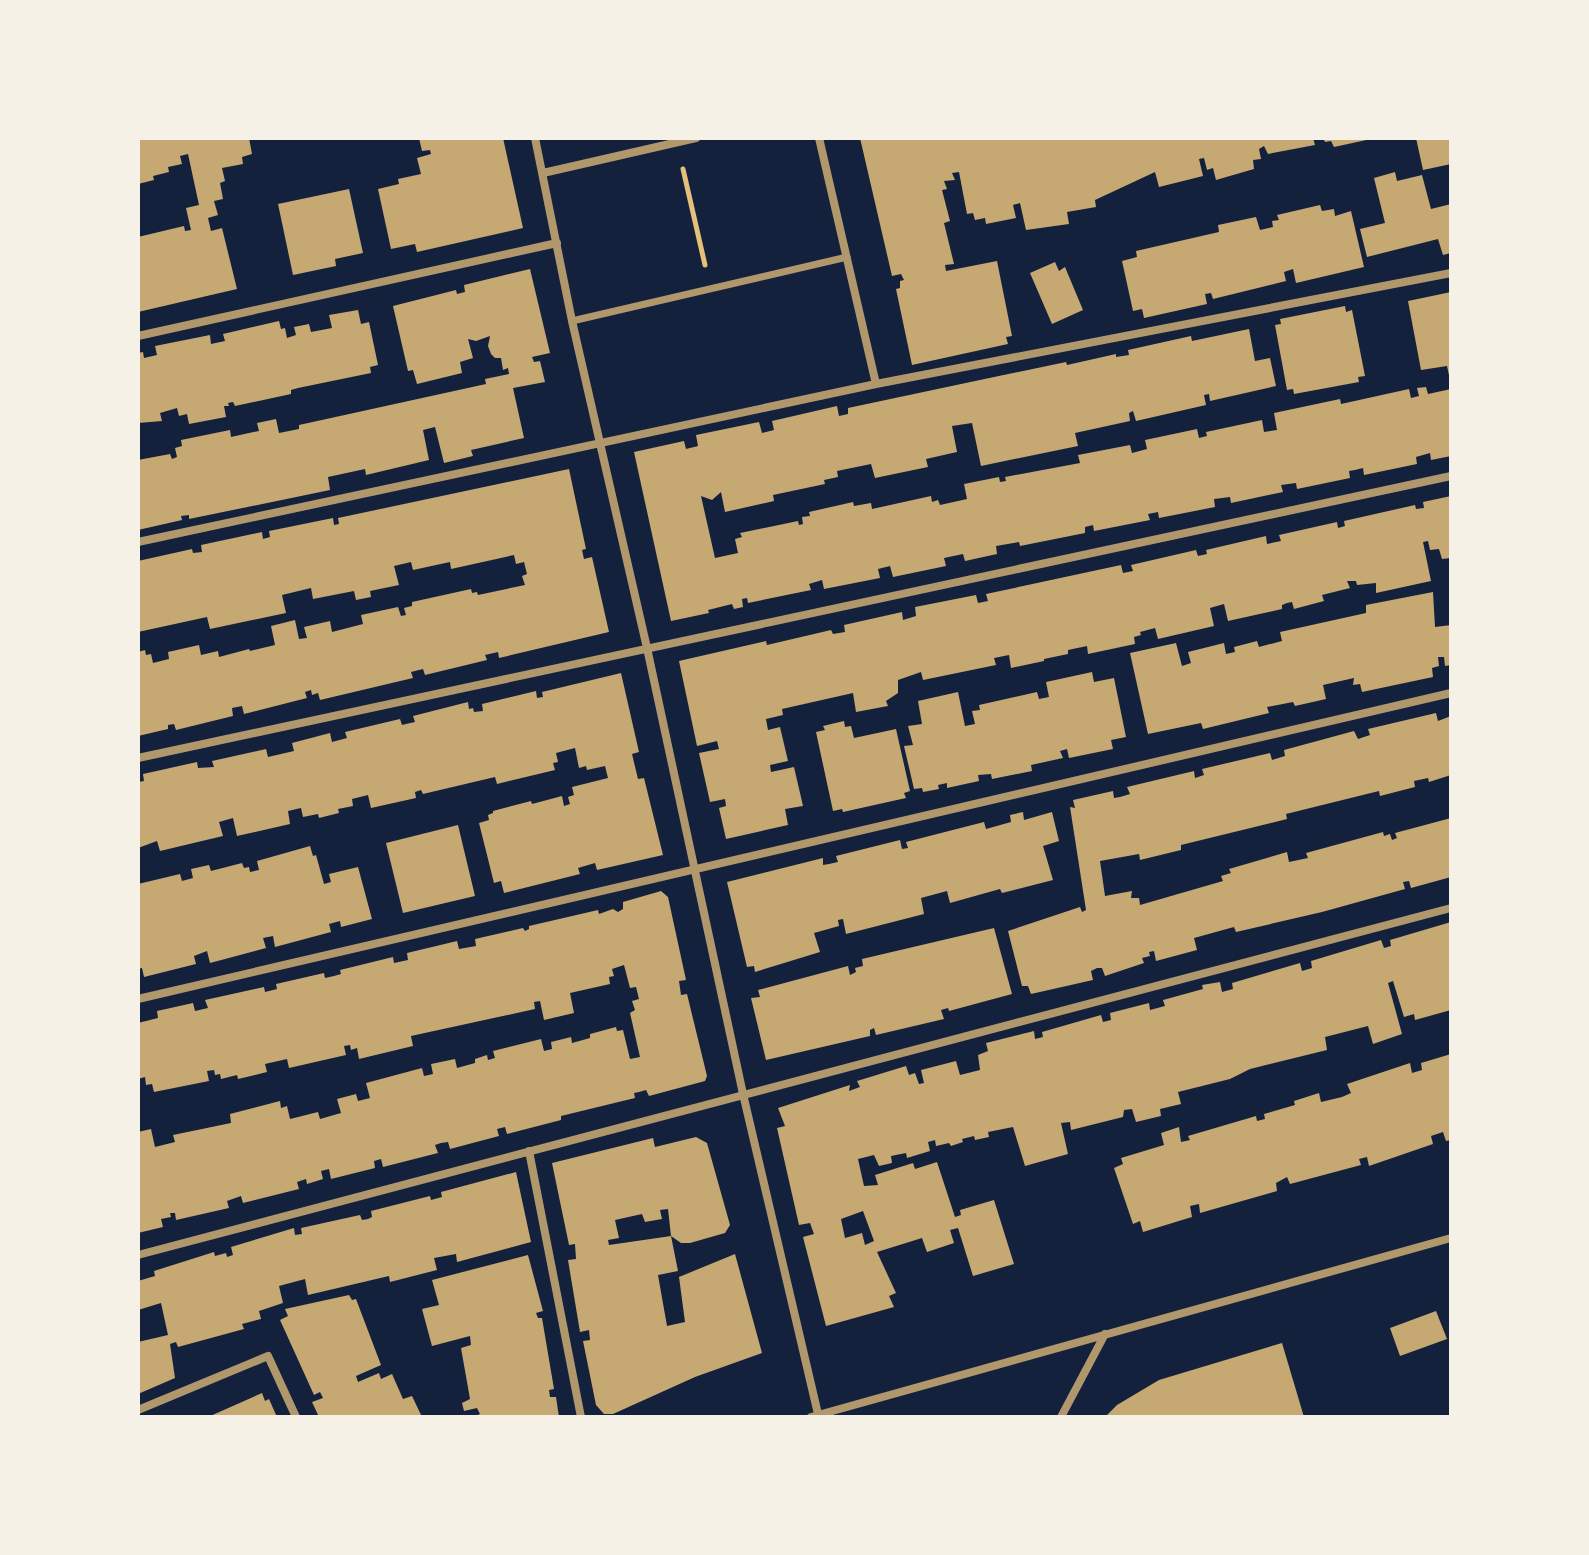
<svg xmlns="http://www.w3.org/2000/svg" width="1589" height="1555" font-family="'Alegreya Sans',sans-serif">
  <rect width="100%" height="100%" fill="#14213d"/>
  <path fill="#c6a872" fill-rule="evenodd" d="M138 138H249L252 154 242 157 243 164 222 168 225 181 220 183 223 199 214 201 218 215 208 218 211 231 222 228 237 289 138 312V237L184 226 185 231 191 230 186 208 199 205 188 154 180 156 182 164 168 167 169 172 153 176 154 180 138 184Z
    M419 138H503L523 228 417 252 415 244 391 249 378 189 399 184 398 179 421 174 417 158 431 154 430 150 422 151Z
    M860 138H1313L1315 145 1268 154 1264 146 1259 149 1261 159 1253 160 1254 169 1216 180 1213 168 1207 170 1204 158 1199 159 1203 176 1159 187 1155 172 1095 200 1096 207 1067 212 1069 224 1026 230 1020 203 1013 205 1016 218 986 224 985 218 975 220 973 213 967 214 959 172 952 173 955 180 944 181 947 189 942 190 950 221 944 223 954 264 945 265 946 271 997 261 1012 336 1006 337 1008 344 912 365 896 289 900 288V281L904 280 901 274 892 276Z
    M1323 138H1370L1371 139 1334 147 1331 141 1325 142Z
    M1416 138H1451V164L1423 170Z
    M1395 172 1397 181 1422 175 1431 209 1451 204V253L1443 255 1438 239 1367 257 1360 229 1385 223 1374 178Z
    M349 189 363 253 335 259 336 266 293 275 278 204Z
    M1320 205 1322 211 1334 209 1335 216 1351 211 1364 267 1296 283 1293 269 1284 272 1286 281 1213 299 1211 293 1205 294 1207 304 1144 318 1142 309 1133 311 1122 261 1137 257 1136 251 1219 232 1218 225 1256 217 1260 230 1273 227 1272 221 1279 220 1277 215Z
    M1055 262 1059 271 1065 267 1083 310 1052 324 1030 273Z
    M530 269 550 353 532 357 534 362 540 361 545 382 513 388 524 438 471 450 473 456 444 463 435 427 423 430 429 460 366 475 365 469 328 477 330 490 189 519V515L181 516 182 520 138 530V460L170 454 172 459 177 457 175 448 182 446 181 440 230 430 231 437 249 433 259 431 257 423 276 419 279 433 299 429V425L486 384 485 379 509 374 508 368 503 370 501 358H495L491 354 488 346 490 336 476 341 468 339 473 358 460 362 462 373 417 384 413 370 408 371 393 306 456 290 457 294 465 292 464 285Z
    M1451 292V380H1450L1447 366 1421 370 1408 301Z
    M1345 306 1346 312 1352 310 1365 376 1358 377 1359 382 1294 394 1293 389 1287 390 1275 325 1281 324 1280 319Z
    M358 310 361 324 369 322 378 365 370 367 371 373 298 388 291 390V394L235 406 233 402 228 403 229 406H224L226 417 189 424 187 414 179 416 177 408 160 413 162 421 138 423V353L143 352 144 358 157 355 155 346 210 335 211 344 225 341 223 334 279 321 281 329 285 328 287 338 296 335 294 327 309 324 311 332 332 328 329 315Z
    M1249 329 1255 361 1270 358 1276 386 1210 401 1209 394 1204 395 1206 405 1136 421 1133 411 1129 413 1130 421 1075 433 1078 446 981 466 972 423 952 426 957 452 926 459 928 467 875 478 871 464 837 471 838 477 824 480 825 484 773 495 774 501 725 512 721 492 712 500 701 496 715 558 738 553 735 539 742 537 740 533 798 521 799 525 803 524 802 517 810 516 809 512 853 502 854 506 871 503 872 509 931 496 932 502 938 500 940 505 967 499 964 484 999 477 1000 482 1006 481 1005 477 1080 463 1078 455 1130 445 1132 453 1147 449 1145 440 1197 429 1199 438 1207 436 1206 432 1262 420 1264 432 1277 430 1274 413 1340 399 1341 404 1409 389 1411 398 1419 396 1417 388 1426 387 1428 394 1451 389V456L1431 460 1430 453 1416 457 1417 464 1364 475 1363 468 1355 470 1349 471 1350 478 1297 489 1296 483 1281 485 1283 492 1231 503 1230 497 1214 499 1215 507 1159 518 1158 512 1148 514 1150 520 1094 531 1093 525 1085 527V533L1020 546 1019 542 996 546 997 554 965 561 963 554 944 558 946 566 893 577 890 566 878 569 880 578 824 589 822 580 809 584 811 590 748 603 747 598 742 599 743 607 734 609 732 604 708 610 709 613 671 621 634 452 684 441 686 449 698 446 696 435 759 422 762 433 774 430 772 421 837 406 839 416 848 414V408L994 377 1066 362 1067 365 1116 354V357L1129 355 1128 350 1191 336 1192 341Z
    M569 469 586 549 582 550 584 559 592 557 609 632 499 658 498 652 485 655 487 660 425 675 423 669 411 672 413 678 320 700 318 693 312 695 311 690 305 692 307 698 244 714 242 706 232 708 233 716 176 730 174 724 168 725V729L138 736V652L145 650 146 655 151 654 153 663 169 659 168 652 199 645 201 655 218 651 219 657 249 649 250 651 275 645 271 626 295 620 299 639 307 638 304 627 330 621 332 632 363 624 361 615 398 607 401 616 406 615 404 608 412 606V602L471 589 472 593 477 592 478 595 525 585 522 576 527 574 524 562 516 564 514 555 451 569 450 562 413 570 411 562 394 566 399 585 370 591 371 597 356 600 354 591 313 599 311 588 282 595 286 613 210 629 207 617 138 632V561L192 549 193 553 202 552 201 545 262 532 263 539 270 537 269 531 333 518 334 525 339 524 338 518Z
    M1451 496V558L1442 559 1439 549 1430 550 1428 541 1423 542 1431 581 1376 593V583L1357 585 1356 581H1347L1350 588 1322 595 1324 601 1294 609 1292 602 1287 603 1282 605V609L1228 621 1224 604 1210 608 1214 626 1158 639 1155 628 1140 632 1141 635 1134 637 1135 644 1088 654 1087 646 1068 650V654L1044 659V661L1011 668 1009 655 994 658 996 665 923 680 921 672 898 680V693L886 701 888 706 856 712 853 693 782 709 783 715 766 719 768 730 780 727 788 761 770 765 771 772 794 767 803 806 785 809 788 825 726 839 719 808 726 806 725 799 710 802 699 753 719 749 717 741 697 746 679 661 766 641 767 645 831 630 833 634 845 632 844 625 902 612 903 620 916 616 915 607 976 595 978 603 988 601 986 594 1121 565 1123 573 1133 571 1131 565 1196 550 1198 556 1207 554 1206 550 1266 536 1267 544 1281 541 1279 535 1337 522 1338 528 1345 526 1344 521 1415 505 1416 509 1424 508 1423 502Z
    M1433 592 1435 627 1451 625V665L1445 666 1444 657H1438L1439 666 1432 668 1433 677 1362 692 1360 684 1353 685 1354 678 1323 685 1326 699 1295 706 1293 702 1267 707 1269 713 1203 729 1201 723 1148 734 1130 653 1176 643 1182 666 1191 663 1188 652 1224 643 1226 654 1235 652 1234 647 1257 641 1259 647 1282 641 1280 632 1366 613V605Z
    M1092 672 1094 682 1114 678 1126 737 1111 740 1113 749 1069 758 1067 749 1060 751 1063 758 1031 765 1032 771 992 779 991 774 978 775 979 781 947 788V783L938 785 939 789 923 792 922 788 914 789 904 746 913 745 908 726 922 724 918 701 958 692 965 726 975 724 972 711 980 710 979 705 1037 692 1039 699 1049 697 1046 682Z
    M621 673 639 752 632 754 638 779 644 778 663 855 597 870 595 863 578 868 580 874 504 893 501 881 494 883 479 823 489 820 488 815 493 813V811L531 801 532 804 562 796 564 806 570 804 568 797 574 795 572 787 608 778 605 766 587 770 586 766 579 768 575 748 556 753 558 762 553 763 555 770 497 784 495 777 423 794 421 790 415 792 416 798 371 808 368 795 352 799 353 806 338 809 339 813 319 818 318 814 303 817 301 808 288 811 290 824 237 836 233 818 219 822 223 836 160 851 157 841 138 848V782L144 781 143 774 197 762 198 768 214 767 212 761 266 749 268 757 294 751 292 743 330 733 332 742 347 738 345 732 400 719 402 725 406 724 415 722 413 716 468 702 469 709 473 708 474 712 483 711 482 704 536 691 537 698 543 697 542 692Z
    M1436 713 1438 721 1451 716V775L1429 782 1428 778 1414 781 1415 787 1380 796 1379 791 1286 814 1287 819 1181 845V850L1140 860 1139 854 1100 861 1105 896 1132 891 1131 898H1139L1140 905 1223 881 1221 876 1231 873 1229 869 1287 852 1289 862 1308 858 1306 853 1383 832 1384 836 1390 834 1392 840 1397 838 1395 833 1451 818V877L1411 888 1409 881 1403 882 1405 889 1322 912 1236 932 1234 927 1194 938 1197 950 1156 961 1154 951 1149 952 1150 956 1142 958 1144 963 1105 976 1102 968H1097L1091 971 1093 980 1031 994 1028 986H1022L1008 931 1080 907 1082 912 1086 910 1070 807 1075 808 1073 800 1113 791 1114 798 1120 797 1130 794 1127 787 1194 771 1195 778 1204 775 1202 769 1270 753 1272 760 1285 756 1284 750 1354 731 1358 739 1370 735 1368 729Z
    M844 721 845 727 851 726 854 738 896 729 910 791 904 793 906 798 843 812 842 809 833 811 816 732 825 730 823 726Z
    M1023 812 1024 820 1052 812 1059 841 1043 846 1053 880 1002 893 1000 889 950 903 947 891 921 898 924 914 846 934 843 919 838 920 839 926 814 933 820 952 755 972 754 966 747 967 727 882 823 858V865L829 864 838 862 836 856 900 840 902 849 908 848 906 842 984 822 986 829 1011 822 1010 815Z
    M458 825 475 896 403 913 386 843Z
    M310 846 313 856 316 855 324 884 331 882 329 874 358 867 372 919 341 927 340 921 329 924 331 932 275 947 273 936 263 938 266 948 210 963 207 951 194 956 196 964 144 977 142 968 138 969V884L180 874 182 881 193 878 191 869 209 865 211 871 242 863 244 868 249 867 250 872 259 870 257 861Z
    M661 891 668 897 686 980 679 981 681 995 687 994 707 1076 705 1081 649 1096 646 1090 639 1092 634 1093 635 1098 561 1116V1120L507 1134 505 1127 497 1129 499 1136 450 1149 448 1142 441 1143 435 1145 438 1153 383 1167 381 1159 374 1161 375 1168 331 1179 329 1169 321 1171 323 1179 307 1184 306 1179 297 1182 299 1189 243 1203 241 1196 227 1201 229 1208 176 1220 175 1213H170L171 1217 161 1219 163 1227 138 1233V1132L151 1129 155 1147 175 1142 173 1135 231 1123 230 1114 280 1101 281 1108 287 1106 290 1119 318 1112 320 1119 341 1113 337 1099 356 1094 358 1101 370 1098 366 1083 422 1068 424 1076 433 1074 431 1064 455 1059 457 1068 475 1063V1059L487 1055 488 1060 495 1058 493 1051 541 1039 544 1051 552 1049 551 1042 571 1037 572 1043 590 1038V1034L616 1027 617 1031 623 1030 630 1059 640 1057 630 1013 635 1010 632 1001 639 999 636 987 630 988 624 965 612 969 614 976 609 977 610 984 570 993 574 1013 544 1020 540 1001 534 1002 535 1009 411 1036 413 1046 359 1059 357 1048 351 1050 350 1045 344 1046 346 1055 289 1068 287 1059 265 1064 267 1072 238 1079 237 1075 221 1079 220 1074 215 1075 214 1070 207 1071 209 1081 154 1092 152 1084 146 1085 145 1077 138 1079V1023L158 1018 157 1011 193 1003 195 1011 208 1008 205 1000 264 987 265 992 277 989 276 984 324 973 325 978 334 976 341 974 340 970 393 957 394 963 408 960 407 953 457 941 459 949 476 946 475 939 523 928 525 931 529 929V926L598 910 599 914 613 909 618 912 623 909V902Z
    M1451 922V1010L1415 1020 1414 1014 1404 1017 1393 981 1388 983 1402 1034 1373 1044 1368 1026 1325 1037 1327 1050 1250 1069 1230 1079 1178 1092 1181 1104 1160 1109 1161 1116 1136 1122 1132 1109 1124 1110 1123 1117 1071 1130 1070 1122 1061 1123 1068 1154 1025 1166 1013 1127 988 1132 989 1137 975 1140 974 1136 962 1139 963 1142 951 1146 949 1143 936 1146 935 1140 928 1142 930 1151 907 1158 906 1153 891 1156 892 1163 879 1166 874 1155 858 1159 864 1186 878 1185 875 1175 913 1163 915 1169 937 1162 955 1217 961 1215 960 1210 994 1200 1014 1264 973 1276 958 1228 950 1230 954 1243 927 1252 922 1238 877 1252 896 1293 889 1296 894 1307 826 1326 803 1237 814 1234 810 1223 799 1225 777 1128 785 1126 778 1108 850 1085 849 1091 860 1087 857 1081 906 1066 909 1075 915 1073 919 1084 924 1083 921 1070 956 1061 960 1075 980 1070 978 1055 988 1051 986 1043 1034 1031 1035 1039 1043 1037 1042 1032 1101 1015 1103 1022 1111 1020 1110 1013 1149 1003 1150 1010 1165 1006 1163 1000 1203 989 1202 985 1220 982 1222 992 1233 989 1232 983 1300 963 1302 971 1312 968 1311 961 1381 940 1384 948 1391 946 1390 940ZM863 1211 874 1241 865 1245 862 1233 845 1238 841 1219Z
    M994 928 1012 994 949 1011 948 1008 941 1010 944 1019 876 1035 874 1028 870 1030V1036L766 1060 751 998 760 997 758 990 848 966 850 975 856 972 855 968 863 966 862 959Z
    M1451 1054V1140L1446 1141 1443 1132 1431 1136 1433 1144 1369 1166 1367 1157 1359 1159 1361 1165 1290 1184 1287 1177 1276 1183 1277 1191 1200 1213 1199 1204 1190 1206 1192 1217 1143 1232 1140 1221 1133 1224 1114 1168 1123 1164 1121 1158 1164 1145 1161 1133 1179 1127 1181 1142 1190 1140 1188 1136 1256 1116 1257 1121 1265 1119 1264 1114 1295 1105 1294 1101 1319 1093 1321 1102 1342 1097 1351 1093 1347 1084 1410 1063 1412 1073 1422 1070 1421 1063Z
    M696 1137 707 1143 730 1225 725 1233 690 1243H681L671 1236 668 1209 660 1210 662 1219 645 1222 642 1214 615 1220 619 1238 608 1240 609 1245 671 1236 678 1271 658 1275 667 1326 685 1322 679 1277 735 1254 762 1353 695 1377 613 1414H604L596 1405 583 1341 590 1340 589 1330 580 1332 568 1260 576 1259 575 1244 569 1245 552 1163 653 1138 655 1147Z
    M516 1172 531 1242 457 1262 456 1254 434 1258 437 1270 390 1282 389 1276 308 1295 305 1279 279 1286 283 1303 259 1311 261 1319 242 1324 244 1329 178 1347 176 1342 170 1344 175 1378 138 1394V1342L168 1335 161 1303 138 1310V1281L155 1276 154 1271 214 1252 215 1256 226 1253 227 1257 233 1255 231 1247 294 1228 295 1235 302 1234 301 1228 360 1215 362 1220 368 1219 372 1217 371 1211 430 1196 431 1200 442 1197 441 1192Z
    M528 1255 543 1311 536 1313 538 1318H542L554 1389 549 1390 550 1397H556L559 1417H473L480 1414 477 1408 464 1411 462 1403 470 1399 461 1348 471 1345 470 1336 432 1346 422 1309 439 1305 432 1280Z
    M349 1295 352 1300 356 1299 381 1365 356 1376 358 1382 379 1373 381 1379 392 1374 403 1399 412 1396 422 1417H319L312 1402 323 1398 320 1392 314 1395 280 1320 288 1316 285 1309Z
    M1436 1311 1447 1339 1400 1356 1390 1328Z
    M1282 1343 1304 1417H1105L1117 1405 1159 1380Z
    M262 1393 265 1401 269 1399 277 1417H208Z"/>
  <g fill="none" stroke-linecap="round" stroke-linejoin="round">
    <path stroke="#e5c07b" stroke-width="5" d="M683 169 705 265"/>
    <path stroke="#b1986c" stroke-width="7" d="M572 321 847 257"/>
    <path stroke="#b1986c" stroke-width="8" d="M535 138 572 321 647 648 743 1094 818 1414
      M819 138 876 384
      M543 173 696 138
      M138 336 557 243
      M138 542 876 384 1451 273
      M138 758 1451 476
      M138 999 1451 693
      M529 1151 581 1417
      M138 1255 1451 908
      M138 1410 268 1356 296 1417
      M811 1417 1451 1238
      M1061 1417 1105 1334"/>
  </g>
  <rect width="1589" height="1555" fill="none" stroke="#f6f1e7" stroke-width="280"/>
</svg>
